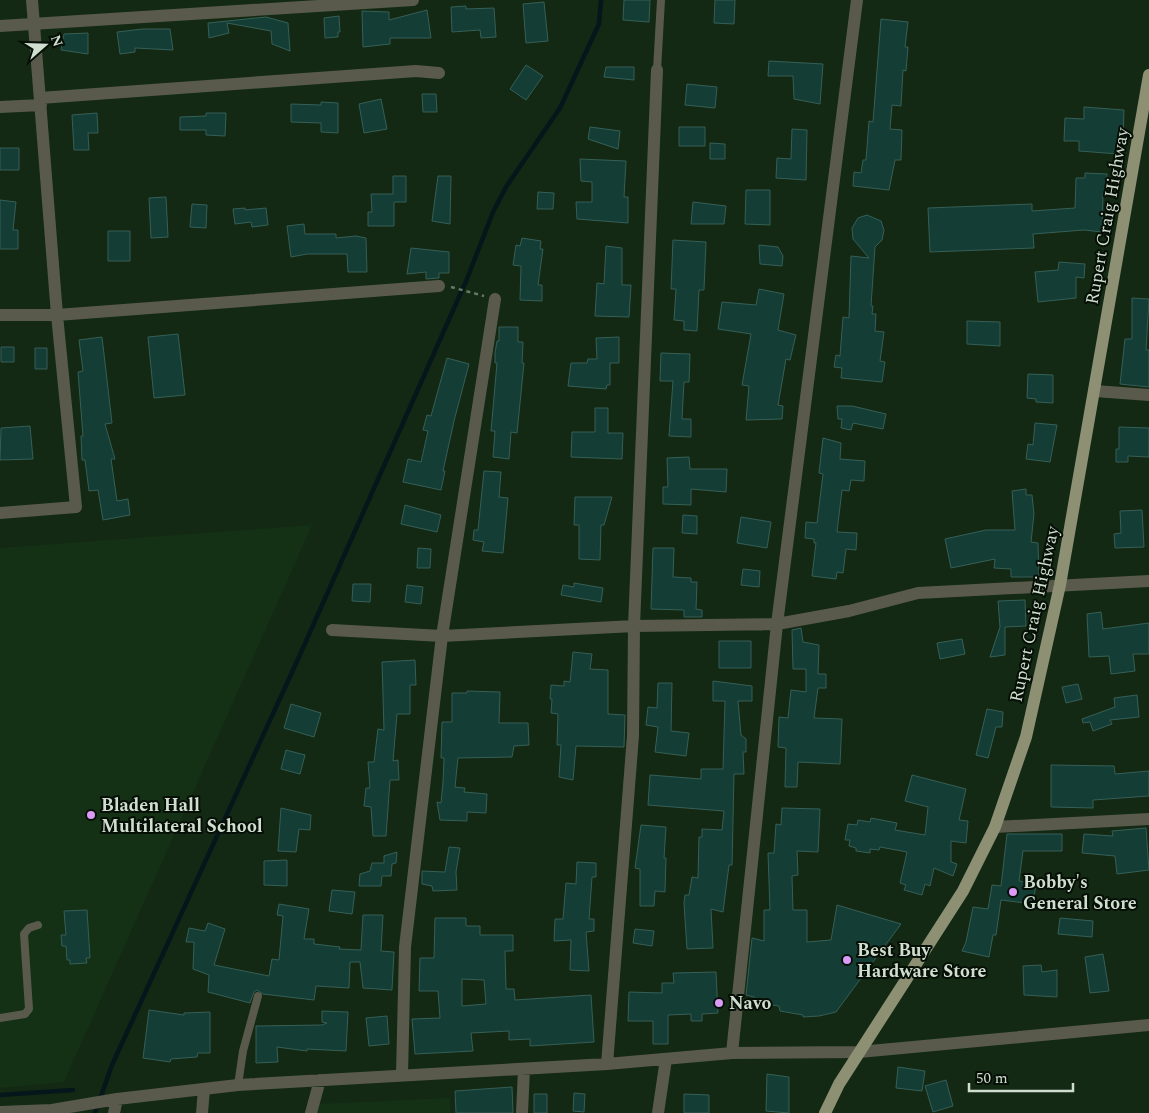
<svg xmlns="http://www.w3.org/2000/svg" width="1149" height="1113" font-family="Spectral,serif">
  <rect width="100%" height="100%" fill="#132914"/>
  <path fill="#143015" d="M312 525 64 1082 0 1088V548Z
    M450 1098V1113H317L319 1104Z"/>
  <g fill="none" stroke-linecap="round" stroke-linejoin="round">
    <path stroke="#06171b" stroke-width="4.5" d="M0 1095 73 1090
      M95 1113 112 1065 299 657 467 279 493 212 506 187 560 108 599 24 601 0"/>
  </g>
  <path fill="#143d36" stroke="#365f56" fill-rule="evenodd" d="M624 0H650L649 22 623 20Z
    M715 0H735L734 24 714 23Z
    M544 2 548 41 526 43 523 4Z
    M466 6V9L494 8 496 37 481 38 480 30 452 32 451 7Z
    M427 10 431 38H390V44L363 47 362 11 389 12V20Z
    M339 16 340 32H338V37L325 38 324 18Z
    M266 17 288 23 290 51 272 44 271 31 227 23 229 33 209 38 208 23Z
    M881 19 908 22 905 47H908L906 71 903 70 901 106 892 105 890 129 902 130 901 160H895L889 190 853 186 854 172 861 173 863 160H866L869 121 873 122Z
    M143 29H170L173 50 135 48V52L120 54 117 32Z
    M88 33V54L61 50 64 34Z
    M769 61 823 64 820 104 794 99 793 76H768Z
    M526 65 543 76 526 100 510 89Z
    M606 67H634V80L604 77Z
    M687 84 717 87 715 108 685 105Z
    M422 94H436L437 112H423Z
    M381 99 387 129 364 133 359 104Z
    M321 102 338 103V133L321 132V123L291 122V104L321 105Z
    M1084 107 1124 110 1123 138H1119V154L1079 151V141H1064L1065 118 1084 119Z
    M97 113 98 133H88L89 150H74L72 115Z
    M206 113H226L225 136 206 135V130H180V117L206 116Z
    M590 127 620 131 618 149 588 139Z
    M679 127H705V146H679Z
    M792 129 807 130 806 180 776 178 777 158 791 159Z
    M710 143 725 144V159H710Z
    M0 148H19V170H0Z
    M580 159 626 161 624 197H628V223L577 219 576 202H592V182L581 181Z
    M1085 173 1107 174 1106 195 1103 194 1102 232 1084 230 1033 234 1034 248 930 252 928 208 1032 204V211L1075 208 1076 178H1085Z
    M393 176H406V202H394V226H368V212H372L371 194H393Z
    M438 176H451L450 224 432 221Z
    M746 190H770V225L745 224Z
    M538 192 554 193 553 209H537Z
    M166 197 168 237 151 238 149 198Z
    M0 200 16 202 13 230H18V249H0Z
    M693 202 726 206 724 224H691Z
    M192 204 207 205 206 228 190 227Z
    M245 208V210L266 208 268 225 252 227 251 222 235 224 233 209Z
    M867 215 881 221 884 230 882 240 875 247 871 306H873L872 314H876L875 331 884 332 880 361 885 362 882 382 841 378 842 368 834 367 836 355 840 356 843 317 849 318 851 256 869 258 853 239 852 228 858 218Z
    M304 224 305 234H336V238L356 236 366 238 367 272H348L347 254H307L291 257 287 226Z
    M108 231H130V261H108Z
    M522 238 541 241 540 249H543L538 285H542V301L520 300 521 266 513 265 516 245 520 246Z
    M673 240 706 242 704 290H699L697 331 684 330V321L674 320 676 289H671Z
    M759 245 778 247 783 256 782 266 760 264Z
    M606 246 622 248V285H631L629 317 595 316 597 283 604 284Z
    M411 248 449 252V273H439V278L426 279V272L407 274Z
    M1059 262 1085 264 1084 278 1076 277V298L1038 302 1035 272 1058 270Z
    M759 289 784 294 778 330 796 335 790 360 786 359 778 405 783 406 782 419 746 420 749 386 742 385 751 334 718 329 722 302 756 305Z
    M1132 298 1149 299 1146 350H1149V387L1120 384 1125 339H1132Z
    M967 321 1000 322V346L967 344Z
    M499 327H518V342H523L522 363H524L517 433 511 432 509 459 493 457 495 431H491L497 363H495V353L497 341H499Z
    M178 334 185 395 154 398 148 337Z
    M102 337 112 423 105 424 115 459H111L117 501 128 499 130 515 103 520 98 490 89 491 85 460H82L81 436H83L78 372 83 371 79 340Z
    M619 337V363H610V385H607L606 389 568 386 571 363H587L588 359H597L596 338Z
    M1 347H14V362H1Z
    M35 348H47V369H35Z
    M661 353 690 354 689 382H684L682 419H691V437L669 436 673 381H660Z
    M447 358 469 364 454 421 443 471H445L441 490 403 482 408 459 421 462 428 431 423 430 427 415 431 416Z
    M1028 374 1053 375V403L1036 402V399L1027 398Z
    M837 406H852L886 414 883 429 853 423 851 430 841 428 842 419H838Z
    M595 408H608V433H623L622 459 571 457 572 432H595Z
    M1035 423 1057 425 1050 462 1026 459 1028 444 1033 445Z
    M30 426 33 459 0 460 1 428Z
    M1119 427 1149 428V457L1128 456V462H1116V449H1119Z
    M823 438 841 443 840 459 865 461 864 481 851 480 849 491 842 490 837 532 857 533 856 550 846 549 843 573 837 572 836 579 812 576 816 543H814V539L805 538 806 522 817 523 823 474 819 473Z
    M689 457 690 469H727L726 492 691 489V505L663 504V487H668L667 458Z
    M484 471 501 472 499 497 508 498 503 553 482 551 484 542 473 540 474 530H478Z
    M1026 489V495H1032L1034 514 1031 542 1038 543 1039 577H1011V569L994 568 995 559 951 568 945 539 986 530H1015L1012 491Z
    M575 497H612L604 525H601L600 560 579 559V525H574Z
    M405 505 441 515 437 532 401 524Z
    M1142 510 1144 547 1115 548 1114 534 1121 533 1120 511Z
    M683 515 697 516V534L682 533Z
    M741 517 771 522 767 548 737 543Z
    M418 548 431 549 430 568H417Z
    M653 548H674L673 577 691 578V582H697L696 609 702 610V617H684V610L651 609Z
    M743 569 760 571 759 587 741 585Z
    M574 583 603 588 601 602 561 595 563 585 574 587Z
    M353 584H371L370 602 352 601Z
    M407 585 423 587 421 604 405 602Z
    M1025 600 1026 626 1005 627V655L990 657 1000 627 998 601Z
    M1101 612 1103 629 1149 623V654H1133L1135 671 1111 674 1109 656 1089 657 1087 614Z
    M801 628 803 642 819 645 818 674H826V688H818L814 718 842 719 840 764 798 762 797 787H785L786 748 778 747 779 717 788 718 791 690 806 692V669H793L792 630Z
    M962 639 965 654 940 659 937 643Z
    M719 641H751V668H719Z
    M573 652 592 654 590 669 608 670V714L625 715 624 747 576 746 573 780 559 777 561 745H557L558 714 551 713 552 699H550L551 685 564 686V681L570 682Z
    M415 660 416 685H410V714H397L393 761 398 760 399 780H390L386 836H373L371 807 364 806 366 788H370L368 762H374L378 729 384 730 382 662Z
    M713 681 752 686V701H738L741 735 746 739V752H743L744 774H734L732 865H729L723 912 711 909 713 948 687 949 684 903 685 895H689L692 877 698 878 699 837H702V829L722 830 724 811 648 805 650 775 701 779V769H723L725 701H713Z
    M658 683H672L671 731 689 733 686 756 655 752 658 727 646 725 648 707 657 708Z
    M1078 684 1082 699 1066 703 1062 687Z
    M467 691 500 692 499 723H528L529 745 514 746 512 757 458 758 455 787 465 788 464 792 487 794 486 813 467 812V821L440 820 437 802 441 803 443 782 444 758H441L442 722H452V693H467Z
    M1137 695 1139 717 1110 720 1112 724 1093 731 1090 722 1083 723 1082 719 1115 707 1114 698Z
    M291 704 321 713 314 737 284 728Z
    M987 709 1003 712 1002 727H996L988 758 976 755Z
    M286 750 305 755 300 774 281 769Z
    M1051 765 1114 766 1115 774 1149 771V796L1093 800V808L1051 807Z
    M912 775 966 789 959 820 968 821 966 843 951 841V862L957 864 953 876 934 868 930 886 925 884 922 895 904 890 906 885 900 883 907 852 880 847 879 850 870 849V853L856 851V848L849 846 850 840H845L848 824 857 825 858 820 870 822 871 818 897 823 895 830 925 835 928 807 905 801Z
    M281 808 311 815 310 830 299 829 296 852 278 851Z
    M782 808 820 809 818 852 797 851 798 875 792 876 793 910H807V942L831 940 837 905 901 924 836 1012 819 1016 803 1017V1015L780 1011 779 1006 753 1002 754 997 746 995 752 938 764 941V910H770L768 853H774L776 824 781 825Z
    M641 825 666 827 664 858H666L665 892 655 891 654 906H640V869L635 868Z
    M1146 828 1149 870 1117 874 1115 856 1082 853 1084 834 1113 836 1112 831Z
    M1007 834H1062V851H1023L1019 881 1036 884 1033 904 1001 900 996 935H993L989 957 962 951 966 942 973 907 988 909 992 885 1001 886Z
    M449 847 460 848 456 872 457 890 433 891 432 886 422 884V871L445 872Z
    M397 852 396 863 392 864 391 876H382L381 886H359L360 874 370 871 372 863H384V856Z
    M287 860V886L264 885V861Z
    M577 862 596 863V877H592L589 919H594V931L586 932 589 971 570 970 571 940 554 941 555 919H563L566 883 576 884Z
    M332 890 355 892 352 914 329 911Z
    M279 904 309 909 304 939H314V944L340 947 339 949 361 950 363 915H383L381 951 394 952 392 990 363 988 360 962H350L349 988 316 986 314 1000 263 994 257 990 254 992 250 1003 208 992 209 975 193 969 194 942H186L189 928 205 931 208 923 225 929 214 965 269 976 272 959 279 960 283 916 277 915Z
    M87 910 90 958H86L87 963 70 964V960H67L66 946H62L61 935H66L64 911Z
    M435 918H466V926H480V935H513V951H505L506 989H514L515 1000 591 995 594 1042 530 1046V1039L509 1040V1031L471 1033 473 1051 415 1054 412 1019 440 1018 438 991H419L420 958H434ZM462 979 484 980 486 1004 462 1006Z
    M1060 918 1093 921 1092 937 1058 934Z
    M635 929 654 931 652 946 633 943Z
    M1103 954 1109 991 1090 993 1085 957Z
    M1041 965 1042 972 1057 970V997L1024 995 1023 966Z
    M716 972 718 1013 702 1014V1021H691V1014L668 1015V1044H653V1021H628L629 992 662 993V983H674L673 973Z
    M149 1010 184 1015V1013L210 1012V1053H198L197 1057 171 1059 170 1062 143 1058Z
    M322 1011 348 1012 346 1051 307 1049V1051L277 1047 278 1062 256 1063V1026L322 1025 327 1023 322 1022Z
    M387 1016 389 1044 369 1046 366 1018Z
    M898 1067 925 1071 922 1091 896 1088Z
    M767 1074 789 1077V1113L766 1111Z
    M946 1080 953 1106 933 1112 925 1086Z
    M512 1087 513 1113H456L455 1091Z
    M574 1093 585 1094 584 1112 573 1111Z
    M534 1094H547V1113H534Z
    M684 1094 709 1095V1113H684Z"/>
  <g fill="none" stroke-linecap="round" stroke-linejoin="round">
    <path stroke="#667866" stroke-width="2.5" stroke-dasharray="4 4" stroke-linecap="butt" d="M451 287 484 296"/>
    <path stroke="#595a4c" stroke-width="8" d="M657 70 661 0
      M0 1018 25 1014 29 1009 24 934 29 928 38 925
      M238 1085 243 1051 258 996"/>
    <path stroke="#595a4c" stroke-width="12" d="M0 26 413 0
      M40 98 416 71 439 73
      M0 107 41 105
      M0 315H57L439 286
      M1095 391 1149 395
      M0 513 76 507 57 315 32 0
      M332 630 442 636 634 626 777 624 849 611 918 593 1149 581
      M995 827 1149 819
      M732 1053 777 624 857 0
      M607 1064 633 736 634 626 657 70
      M402 1075 405 947 442 636 495 299
      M0 1112 52 1110 117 1099 238 1085 607 1064 732 1053 859 1052 1149 1025
      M114 1113 117 1099
      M202 1113 204 1089
      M311 1113 320 1080
      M522 1113 524 1069
      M658 1113 666 1059"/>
    <path stroke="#8e9073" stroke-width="12" d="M825 1113 839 1084 963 891 995 827 1026 737 1060 585 1149 75"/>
  </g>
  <g fill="#da9af6" stroke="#060f06" stroke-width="2">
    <circle cx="91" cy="815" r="5"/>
    <circle cx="1013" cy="892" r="5"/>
    <circle cx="847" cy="960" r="5"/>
    <circle cx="719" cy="1003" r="5"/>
  </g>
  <g text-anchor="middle" stroke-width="4" stroke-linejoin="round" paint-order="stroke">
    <g font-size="18" fill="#d0ded0" stroke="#060f06">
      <text transform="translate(1107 216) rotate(-80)" y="6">Rupert Craig Highway</text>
      <text transform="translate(1034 614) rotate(-78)" y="6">Rupert Craig Highway</text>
    </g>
    <g font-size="18" font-weight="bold" fill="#d0ded0" stroke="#060f06" text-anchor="start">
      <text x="101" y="811">Bladen Hall<tspan x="101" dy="21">Multilateral School</tspan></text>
      <text x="1023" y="888">Bobby's<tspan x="1023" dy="21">General Store</tspan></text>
      <text x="857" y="956">Best Buy<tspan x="857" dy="21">Hardware Store</tspan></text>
      <text x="729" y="1009">Navo</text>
    </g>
  </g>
  <g transform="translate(45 45) rotate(70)" stroke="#060f06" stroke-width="4" paint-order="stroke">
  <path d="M0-4L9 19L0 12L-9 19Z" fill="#d0ded0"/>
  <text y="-8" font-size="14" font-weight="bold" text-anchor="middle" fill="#d0ded0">N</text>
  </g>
  <path d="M969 1083v8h104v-8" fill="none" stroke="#d0ded0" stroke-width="2.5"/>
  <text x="976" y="1083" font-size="15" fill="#d0ded0" stroke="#060f06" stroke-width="4" paint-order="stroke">50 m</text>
</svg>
